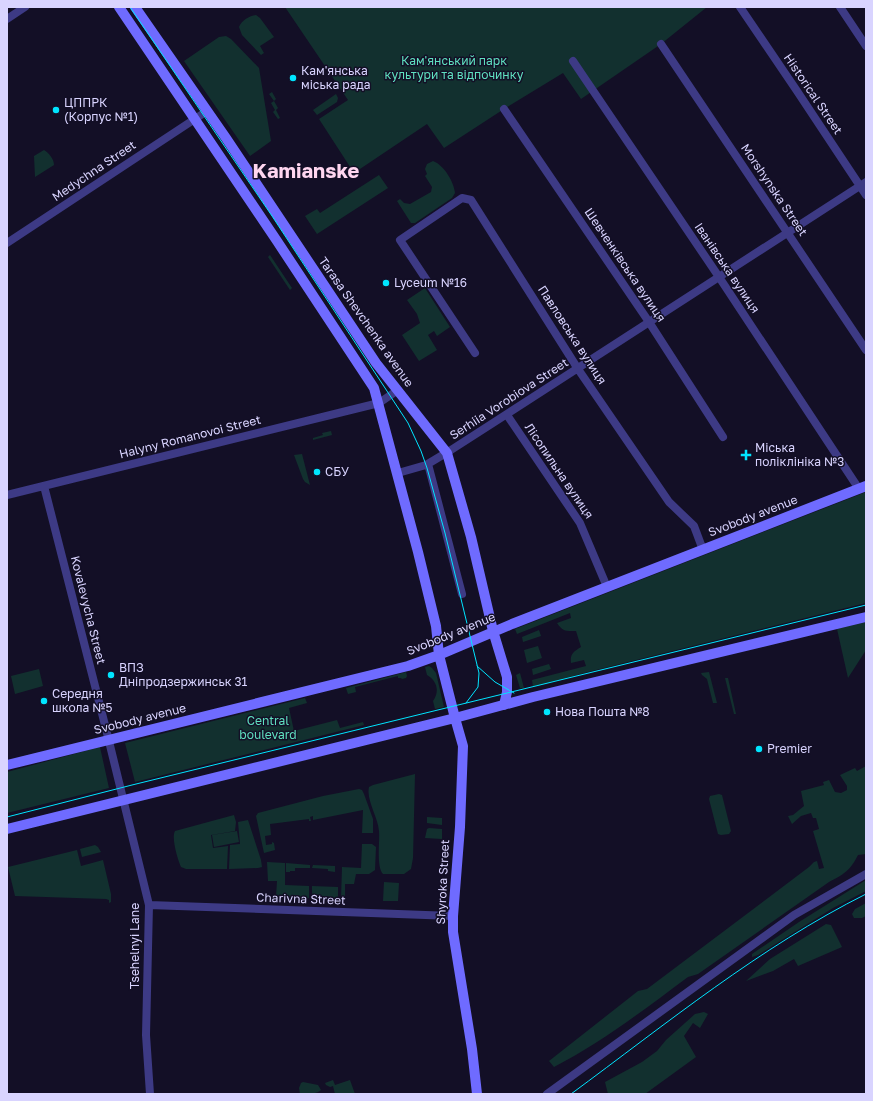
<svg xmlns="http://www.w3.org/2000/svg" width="873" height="1101" font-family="'Golos Text',sans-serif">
  <rect width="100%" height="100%" fill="#130f26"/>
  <path fill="#12302f" d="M285 7H707L661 44 581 99 563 73 504 109 444 148 427 124 354 173 319 119 348 100Z
    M256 15 260 18 274 37 260 46 264 53 261 55 242 35 239 27C242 20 249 16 256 15Z
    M226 36 231 39 259 68 271 141 250 156 184 61 219 37Z
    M272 92 276 99 274 101 278 108 276 110 280 118 278 119 273 112 275 110 271 103 274 101 269 94Z
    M336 94 338 98 337 102 317 115 313 110Z
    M44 150C49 153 54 159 54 165L35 177 34 156Z
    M433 161C444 165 454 182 455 193L452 198 415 223H411L397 201 400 199 404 203 410 204 431 192 432 187 425 176 427 174 425 169 427 164Z
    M379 175 388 188 317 234 305 216 317 209 320 213Z
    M270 255 292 288 290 290 268 257Z
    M425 288 450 327 437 336 434 331 428 335 437 350 419 361 402 335 420 323 417 314 407 300Z
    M331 431 332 435 313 440V438L323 435 322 433Z
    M302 454 310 485 305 482 303 479 294 455Z
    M866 492V603L588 672 533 687 532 680 586 666 584 660 571 663C570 654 573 652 581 647L576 631C566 631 563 632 557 623L571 618 570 613 517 634 515 629Z
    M866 622V650L848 678 837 629Z
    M539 630 541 636 523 642 522 637Z
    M538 646 542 658 527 663 524 650Z
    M549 664 551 669 533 675 532 669Z
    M429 666 432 668 436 673 444 707 435 709 433 701C440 691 437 681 427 675L425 667Z
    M39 669 43 686 15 694 11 676Z
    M406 672 407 676 406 678 402 679 401 678H398V676L355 687 356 692 348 694 346 688Z
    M709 672 717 703H713L707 679 702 675 701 673Z
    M520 673 524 688H520L516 675Z
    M725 678H728L736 714H734Z
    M305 698 307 703 289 708 294 731 337 720 340 728 363 722 364 725 135 782 125 743Z
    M100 747 109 788 7 813V772Z
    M866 766V854L858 855C850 871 844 874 829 882L698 974 688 977C645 1009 602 1042 554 1067L549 1061 638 991 647 989 809 867 814 862 817 861 819 869 824 868 813 831 819 829 816 818H813L811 813 801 816 792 824 788 816 793 815 804 806 801 791 824 785 823 782 829 780 835 792 841 793 847 790V786L840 775 855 768 857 771Z
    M415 774 413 858 411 869 404 874H383C376 866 380 842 379 831 378 817 366 800 369 787L373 785Z
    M359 789 362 790 364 794 373 819V833H362L363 810 313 820V816L310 817 311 821H309V819L270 824 271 835 265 836 266 845 272 844V842L274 843 275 850 264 853 256 816 258 813 323 796Z
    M719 794 722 795 731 831 729 834 721 835 718 834 709 799 710 796Z
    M234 815 236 822 235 831 211 835 213 848 228 846 227 869H186L181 867C178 860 171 838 175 831Z
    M427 817 442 818V825L427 823Z
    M248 820 261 860 262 867 258 868 229 869 230 845 240 844 238 822Z
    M429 828 442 829V839L425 838 427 829Z
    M237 831 239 842 214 847 212 835Z
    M362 844H372L376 847 375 870 369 874H356L354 884H345V899H341L342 867 361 868Z
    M95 845 98 847 101 852 82 857 80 849Z
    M77 850 81 866 103 860 111 894V902L109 903V900L106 899 15 896 8 867Z
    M267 862 285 863V885L309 886V898L276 897 277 881H268Z
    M286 863 310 865V868H295V871H290V872H286Z
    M313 865 335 866V872L328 871V869L312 868Z
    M866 880V891L833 908 758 955 752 957V954L799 922Z
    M384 882 399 883 398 901H383Z
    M312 886 338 887V899L312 898Z
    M866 903V916L862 918H854L852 914 855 909Z
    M826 924 831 925 842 947 798 966 794 959 773 971 746 981 770 959Z
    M704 1012 708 1014 700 1028 693 1023 684 1036 696 1057 645 1094H608L605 1082 642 1062 657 1051 666 1040 695 1014Z
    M333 1080 335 1085 350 1080 355 1094H335L333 1086 330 1087 326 1085 325 1083Z
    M303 1082 318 1085 321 1090C315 1095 307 1094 300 1094L299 1088 301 1083Z"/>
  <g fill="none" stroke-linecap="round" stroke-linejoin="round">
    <path stroke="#3d3a85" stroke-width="8" d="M740 7 797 91 866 195
      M840 7 866 46
      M7 19 25 7
      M661 44 866 350
      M573 61 719 277 859 489
      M504 109 649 322 723 437
      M7 243 207 111
      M475 353 400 240 462 198 471 200 578 369 669 502 694 526 703 550
      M507 415 580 523 607 587
      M428 464 462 594
      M398 473 426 465 451 450 866 182
      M44 486 106 729 149 905 146 1035 150 1094
      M7 495 379 403 398 390
      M149 905 453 916
      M547 1094 794 915 866 874"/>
    <path stroke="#6f6bff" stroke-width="10" d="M119 7 277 241 374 388 418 552 436 626 439 655 455 718 463 746 460 827 453 916V932L472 1049 477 1094
      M135 7 226 138 376 363 447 453 471 537 493 631 507 677V692L504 705
      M7 765 408 666 439 655 512 624 866 486
      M7 829 455 718 533 697 866 617"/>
    <path stroke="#00e5ff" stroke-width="1" d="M130 7 272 216 408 423 421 451 427 468 445 533 479 673 478 687 466 703
      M477 666 495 682 514 693
      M7 817 132 785 866 605
      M571 1094C666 1024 760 947 866 894"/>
  </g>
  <g fill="#00e5ff" stroke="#130f26" stroke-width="1.5">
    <circle cx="293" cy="78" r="4"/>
    <circle cx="56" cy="110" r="4"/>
    <circle cx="386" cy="283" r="4"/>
    <path d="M744 449h4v4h4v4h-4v4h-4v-4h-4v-4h4z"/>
    <circle cx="317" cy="472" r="4"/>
    <circle cx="111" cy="675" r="4"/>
    <circle cx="44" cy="701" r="4"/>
    <circle cx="547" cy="712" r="4"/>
    <circle cx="759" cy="749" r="4"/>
  </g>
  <g text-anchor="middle" stroke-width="3" stroke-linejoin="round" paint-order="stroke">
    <g font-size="12" fill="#5fe0c0" stroke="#130f26">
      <text x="454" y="65">Кам'янський парк<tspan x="454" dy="14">культури та відпочинку</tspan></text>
      <text x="268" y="725">Central<tspan x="268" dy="14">boulevard</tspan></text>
    </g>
    <g font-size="12" fill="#d9d4ff" stroke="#130f26" text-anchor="start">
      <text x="301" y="75">Кам'янська<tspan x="301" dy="14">міська рада</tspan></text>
      <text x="64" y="107">ЦППРК<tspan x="64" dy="14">(Корпус №1)</tspan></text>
      <text x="394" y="287">Lyceum №16</text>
      <text x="755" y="452">Міська<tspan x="755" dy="14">поліклініка №3</tspan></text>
      <text x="325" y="476">СБУ</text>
      <text x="119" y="672">ВПЗ<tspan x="119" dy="14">Дніпродзержинськ 31</tspan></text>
      <text x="52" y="698">Середня<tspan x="52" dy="14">школа №5</tspan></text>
      <text x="555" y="716">Нова Пошта №8</text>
      <text x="767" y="753">Premier</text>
    </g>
    <g font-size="12" fill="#d9d4ff" stroke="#130f26">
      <text transform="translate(813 94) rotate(56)" y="4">Historical Street</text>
      <text transform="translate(94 171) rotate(-34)" y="4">Medychna Street</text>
      <text transform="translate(774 190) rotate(56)" y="4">Morshynska Street</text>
      <text transform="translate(625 265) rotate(56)" y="4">Шевченківська вулиця</text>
      <text transform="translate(727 268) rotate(56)" y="4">Іванівська вулиця</text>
      <text transform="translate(366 322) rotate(55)" y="4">Tarasa Shevchenka avenue</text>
      <text transform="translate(572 335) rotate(57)" y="4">Павловська вулиця</text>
      <text transform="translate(509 399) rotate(-33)" y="4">Serhiia Vorobiova Street</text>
      <text transform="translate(190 437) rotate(-14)" y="4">Halyny Romanovoi Street</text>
      <text transform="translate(559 471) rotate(56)" y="4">Лісопильна вулиця</text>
      <text transform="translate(753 516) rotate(-21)" y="4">Svobody avenue</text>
      <text transform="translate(88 610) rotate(76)" y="4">Kovalevycha Street</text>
      <text transform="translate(451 634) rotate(-22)" y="4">Svobody avenue</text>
      <text transform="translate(140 719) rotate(-14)" y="4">Svobody avenue</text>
      <text transform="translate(443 882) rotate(-87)" y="4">Shyroka Street</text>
      <text transform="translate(301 899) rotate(2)" y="4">Charivna Street</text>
      <text transform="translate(135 946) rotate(-90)" y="4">Tsehelnyi Lane</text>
    </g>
    <g font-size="20" font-weight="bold" fill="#ffd6f0" stroke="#130f26">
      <text x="306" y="178">Kamianske</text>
    </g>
  </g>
  <rect width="873" height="1101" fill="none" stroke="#d9d4ff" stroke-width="16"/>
</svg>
